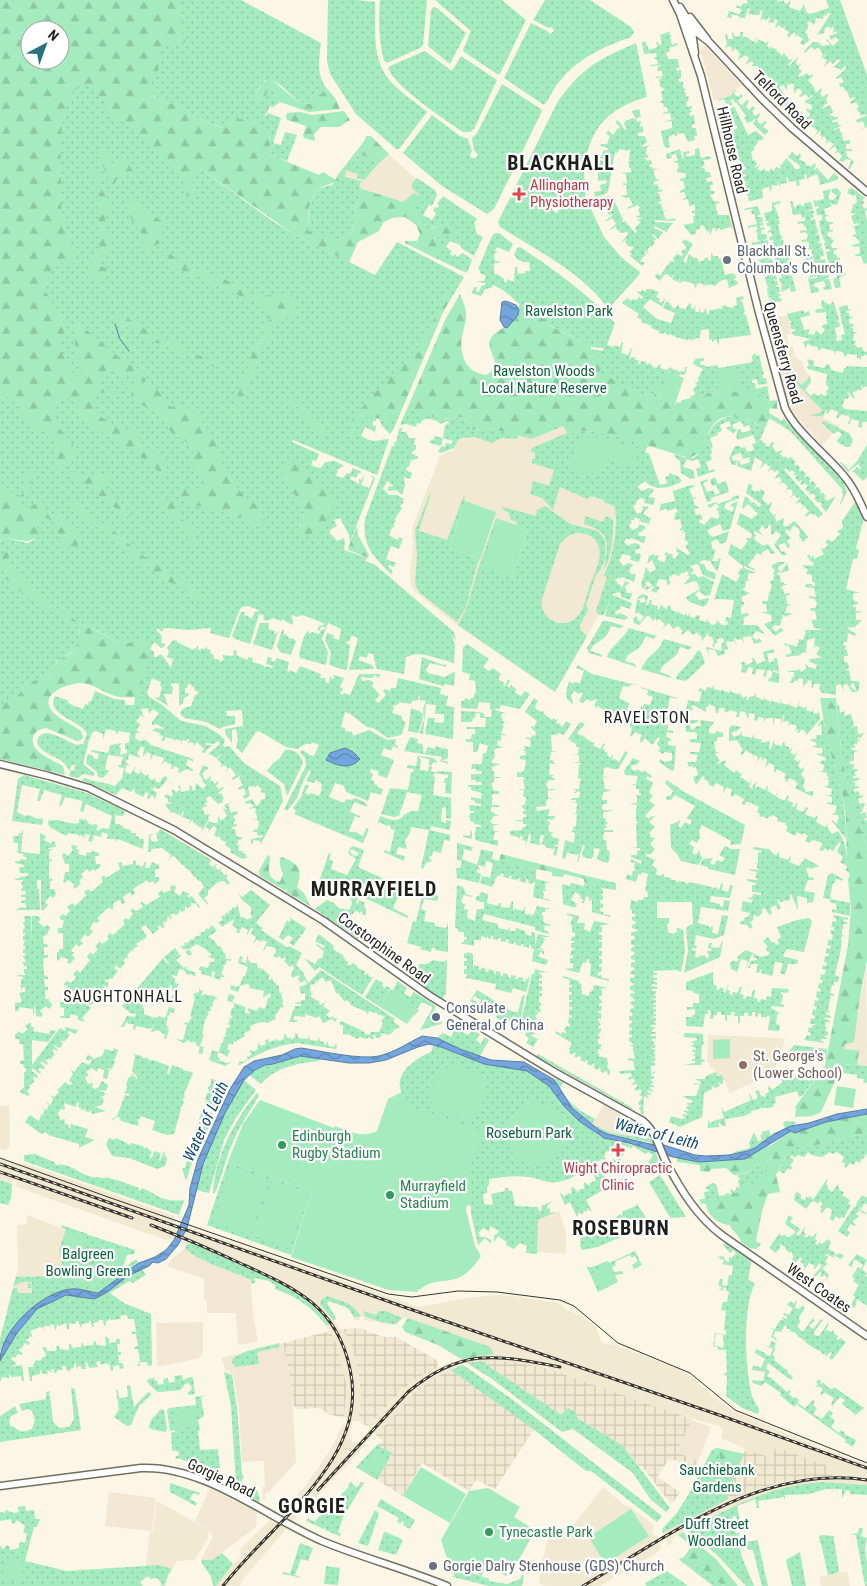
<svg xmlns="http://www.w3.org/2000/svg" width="867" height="1586" font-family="'Roboto Condensed',sans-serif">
  <defs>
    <pattern id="industrial-grid" width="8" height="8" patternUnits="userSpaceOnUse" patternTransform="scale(1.25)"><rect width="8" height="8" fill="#f1e9d1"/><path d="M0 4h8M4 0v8" fill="none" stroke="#cec7b3"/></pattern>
    <pattern id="green-dots" width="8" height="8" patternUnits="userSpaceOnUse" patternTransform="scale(1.25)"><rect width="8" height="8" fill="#a4ebbe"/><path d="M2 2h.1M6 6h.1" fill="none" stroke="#8dc9a3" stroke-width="1.8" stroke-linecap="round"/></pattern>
    <pattern id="forest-firs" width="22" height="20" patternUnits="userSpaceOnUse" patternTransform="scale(1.25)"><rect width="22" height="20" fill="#a4ebbe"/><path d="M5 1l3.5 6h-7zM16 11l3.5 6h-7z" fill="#8dc9a3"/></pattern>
    <pattern id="water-waves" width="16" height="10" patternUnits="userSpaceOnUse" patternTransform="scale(1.25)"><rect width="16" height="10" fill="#73a6de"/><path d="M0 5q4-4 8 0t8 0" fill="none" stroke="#5e87b3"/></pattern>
  </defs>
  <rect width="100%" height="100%" fill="#fbf6e5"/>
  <path fill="#f2e7d2" d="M705 46 741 85 729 97 714 100 700 49Z
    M775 305 779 317 787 315 791 334H786L790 347 793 346 795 356 802 362 806 372 810 376 802 385 794 375 795 382 826 410 823 418 840 426 822 445 793 413 786 398 762 308Z
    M604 1105 638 1125 646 1132 651 1139 611 1133 592 1124Z
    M0 1106H9L10 1139 9 1147 4 1150 0 1149Z
    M185 1248 226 1268 250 1278 254 1322 258 1341 238 1345 236 1313H207V1299H204V1279L167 1266 169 1262Z
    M203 1322V1351L200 1358 157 1367 156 1323Z
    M283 1343 291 1381 296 1462 269 1492 265 1493V1500L263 1498 262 1487H265L264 1461 242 1462 239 1409 233 1375 226 1370 221 1358Z
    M691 1420 711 1427 698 1462 677 1453Z
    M210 1488 257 1512 256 1527 212 1560H201L213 1536 209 1530 195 1521Z
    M109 1492 156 1498 152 1531 105 1526Z"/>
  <path fill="url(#industrial-grid)" d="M360 1328 383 1337H396L438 1361V1368L428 1372 404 1388 367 1426 358 1421 361 1396 359 1376 355 1357 343 1329Z
    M330 1331 338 1347 347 1386 344 1418 328 1414 320 1408 297 1409 293 1404 291 1381 283 1343Z
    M492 1360 510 1361 546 1368 692 1419 677 1452 698 1462 692 1473 684 1468 682 1464 675 1460 673 1461 669 1459 657 1477 680 1492 673 1503 671 1504 641 1465 640 1467 623 1446 577 1418 575 1412 568 1408 561 1415 481 1361Z
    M451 1370 534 1429 495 1489 476 1480 469 1491 422 1463 403 1496 377 1480 392 1454 377 1445 383 1441 376 1435 418 1389 438 1376Z
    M775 1447 833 1467V1476L781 1482 728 1499 726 1493 730 1491 738 1465 746 1449 772 1458Z"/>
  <path fill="#f1e9d1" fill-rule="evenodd" d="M369 136 416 179 419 195 413 206 336 180Z
    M563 426 567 433 587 431 645 447 608 599 555 692 459 627 414 591 410 583V569L413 549 412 528 440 456 446 452 453 451 456 442 462 434 506 431 532 439Z
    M866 969 867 1066 833 1063 844 1049 863 988Z
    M708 1035 782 1038 785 1039 780 1059 771 1074 730 1093 722 1075 717 1076 714 1068 709 1067 710 1063 707 1062Z
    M0 1159 18 1165 23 1163 96 1188 174 1216V1225L189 1230 190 1228 419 1307 467 1298 497 1295 514 1296 550 1302 552 1300 564 1306 563 1308 583 1317 595 1326 602 1343 615 1345 677 1368 697 1381V1383L702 1387 709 1390 712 1396 733 1411 811 1444 867 1465V1490L816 1489 758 1497 727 1509 687 1530 670 1539 673 1542 668 1546 663 1533 728 1499 781 1482 832 1476 833 1468 776 1447 772 1458 746 1449 721 1438 723 1429 719 1426 674 1413 546 1368 501 1360 467 1363 438 1376 418 1389 376 1435 374 1433 353 1459 292 1522H289L284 1526 287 1528 244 1578 240 1586H216L223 1576 242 1555 240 1549 270 1520 276 1523 281 1517 279 1516 306 1485 331 1449 343 1424 347 1425 349 1419 344 1418 347 1386 338 1347 330 1331 316 1313 298 1299 275 1289V1283L191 1243 186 1245 171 1239 166 1240 17 1187 16 1181 13 1179 12 1184 0 1180ZM329 1301 348 1308 354 1317V1320H359L360 1317H364V1320L395 1325 404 1317 490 1347 493 1354 461 1359 428 1372 412 1381 367 1426 370 1429 356 1445 348 1438 353 1421H358L361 1396 359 1376 355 1357 350 1341 343 1329H340L336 1323 327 1303Z
    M559 1211 566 1233V1254L537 1252 538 1220Z
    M27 1215 67 1230 59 1250 65 1276 38 1293 9 1304 18 1267 17 1225 27 1224Z
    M603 1487 625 1506 627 1505 654 1525 652 1532 653 1535 658 1536 661 1548 656 1553 600 1586H545L539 1583 540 1569 543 1565 542 1562 551 1529 554 1524 567 1534Z
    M157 1501 209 1530 208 1538 195 1560 177 1561 172 1569 159 1565 146 1566 149 1538 150 1531 153 1532Z
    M847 1571 850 1586H821L819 1577Z"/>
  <path fill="url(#green-dots)" fill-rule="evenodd" d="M0 0H241L321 43C319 59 316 77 328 90L310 100V104C296 105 288 89 277 83 274 81 269 81 265 80L258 88 255 103 267 89H272L280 102 273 107 270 106 267 113 265 114 266 116 268 113 281 118 273 143 281 145 285 132 297 135 287 161 271 155 269 134 223 128 193 116 180 104 166 103 119 76 198 167 271 220 292 233 375 275 397 242 464 277 443 312 393 430 390 434 382 426 379 419H376V421H373L372 425 376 426 375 432 365 427 361 436C377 444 373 440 389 439L377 475 293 440 292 442 319 454 316 461 313 460 311 465 318 468 322 467 325 462 335 461 344 466 338 469 336 476 343 478 347 473 350 474 353 468 362 472 358 474 356 478 351 476 350 479 359 484V479L361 480 365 474 361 485 369 488 373 479 370 475 375 478 350 542 349 535 340 518 334 520 337 526 330 530V533L337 541 344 538 345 542 344 550 367 558 365 561 374 564 454 632 456 641 452 635 455 646 454 663 426 655 416 654 406 657 404 674 377 669 375 664 377 662 375 663 373 654 368 653 367 658 360 656 358 660 372 665 374 669 349 670 358 638 353 636H351L350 641 345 642 350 645 347 669 345 670 329 665 331 653 325 640 327 633 334 635 333 638 339 640 341 629 328 623 322 639 328 652 326 665 300 658 299 654 304 636 309 630V634L312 632 319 634 321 630 325 629V627H321L319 631 317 630 320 625 323 626 324 623 302 615 297 617 293 615 291 617 293 620 292 625 282 619 281 621 273 618C269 620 267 622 263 619L264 615 259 614 250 644 235 639 232 636 241 612H245L244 616 246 615 252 619 255 611 258 612 259 610 248 606 242 607 240 609 229 638 210 633 211 628 189 630 167 628 163 629 162 632 158 628 156 630 162 636 161 643 166 644 164 647 161 648 154 642 150 649 154 652V657H157L160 654 162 655 171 668 173 659 167 657 169 651 167 648 173 640 175 641 176 639 177 642 193 650 194 648 196 649 198 645V650H201V648L205 649 207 646V649L211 650 210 652 214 656V659H218L221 662 224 659 222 655 233 656 234 650 237 651 236 655 247 660 249 657 253 658 252 662 263 665 265 668 266 666 272 668 273 666 266 664 268 657 272 658 271 661 274 662 277 658 289 662 287 671 289 672 290 670 296 673 300 666 321 674 320 678H325L326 683H329L330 676 332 679 334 678 333 675 344 678 340 687 343 689 340 693 342 695 344 693 350 695 359 674H381L378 678 375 675 373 678 361 677 362 681 370 680 374 684 371 685 372 686 380 695 375 700 378 703 386 695 383 691 385 689 390 691 391 688H396L398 678 441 688 440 694 448 696 446 706 454 707 453 738 452 739 425 734 428 718H435L434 722 443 723 444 721V714H435L436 705 426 704 423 734 419 733 424 720 423 709 426 701 419 700 420 696 418 697V700L412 701 411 704 399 702V704L392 706 394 707 392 713 402 716V719L406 723 401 735 388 738 373 728 367 727 350 714 345 712 341 727 345 728V731L352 732 353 736 369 730 387 740 396 739 395 745 398 746 397 748 393 746 391 751 384 748 381 755 394 760 387 778 378 775V771L371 769 370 772 373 774 371 780 374 781V784L377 785V787L383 789 381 795 371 792 368 801 346 792 344 786 335 783 329 797 344 803 346 799 350 800 356 798 366 803 367 807 354 802 350 812 360 816V818L355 816 349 831 353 833 354 831 363 836 366 828 369 829 363 843 294 814 296 811 293 808 301 797 305 785H309L305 793 309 795 311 793 319 796 322 789 321 788 322 784 316 780 314 783 306 781 311 772 309 770 301 786 297 798 287 811 284 809 306 766 305 758 300 752 302 750 309 754V755L314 756 319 745 312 742 311 744H306L297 749 286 747 259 731 256 732 242 753 236 747 238 740 236 729 232 730V743L225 733V729L243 726 242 710 226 711 227 716H235V724L223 727 220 729 206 722 185 718 181 715 180 712 184 708 191 706 195 695H197L198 691H195L194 687 191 686V684H188L187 688H185V693H189L188 696 184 698 183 703 179 706V684L171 683V686L173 687 172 694H164L168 706 154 697 159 698 162 687 160 685 161 682 152 678 147 693 149 697 161 704 181 721 205 726 219 734 225 740 223 745 224 747 229 746 244 763 280 786 283 801 261 844 260 841 254 840 251 845V839L263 837 262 835 258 836 257 832H253V830L258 829 259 821H257V819L251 820 258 818 255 812 256 809 255 808 248 809 254 806 250 803 246 804 245 802 252 799 256 806 260 804 259 802H262L260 800 265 799V793L260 792 262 789 257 785 255 788 254 786 248 787 250 796 244 799 243 796 246 794 244 788 239 790 238 788 243 785 239 778 241 775 233 780 231 779 236 775 230 767 225 772 228 768 224 765 221 767 220 766 222 764 217 759 223 753 216 758 210 754 206 756 220 744 218 741 214 744 206 743V745H212L204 753 202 752 204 749 197 742 193 747 194 743 189 742 187 747 189 739H187L186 741 182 740 181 745V741L176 739 174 744 175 740 166 737 164 741H161L163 736 159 735 160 733 150 730H154L155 728 163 729 164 728 156 724 152 725V722L159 713 153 709 149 714 148 708 141 709 144 718 141 715 136 721 143 727 140 725 137 729V731L141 733H136L135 738 139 741 146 740 151 745 193 759V762L188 759 186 765 194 770 191 771 187 769 179 773H178L179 768 174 766 173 769H171L172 765 164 761 161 766 164 758 153 755 150 761 151 754 147 752 143 757 144 747H140L139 751 137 752 140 758 129 754 128 759 129 760H126V762L130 766 126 765 125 772 131 774 136 765 134 771 136 773 139 774 142 768 141 772 146 776 147 774 149 775 148 778 152 780 156 778 155 781 159 783 164 776 167 777V780L159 789 154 787 153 789 150 788 157 793 155 799 152 795 149 799 147 798 149 794 146 792 143 797 135 793 134 788 131 792 122 788 116 795 81 780 85 778C93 782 105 782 115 786L122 778 124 768 118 767 119 765H121L123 757 108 755 105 769 109 771 103 778 98 777 97 772 86 763 88 754 92 755 95 759H98L99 754 90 751 93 750 108 753 110 745 122 743 119 747 121 748 120 755 127 753V750L125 749V743H122H129L130 733 119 731 116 735V731L106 729 103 740V734L96 731 92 732 90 739 89 740 83 764 94 773V776L83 774 78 778 69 776 71 770 74 771 75 765H72L69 771C65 756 43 757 37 743 39 722 66 741 76 745L83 744 87 734C82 720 45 716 55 696L67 700 69 701 67 704 69 703 74 706 83 709 85 704 88 705 89 701 91 702 95 691 114 699 125 700V705H137L141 640 138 644 114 641 105 634 77 622C83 645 78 650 57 660L53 672 45 676 0 759V542L5 538 28 543 37 538 27 541 5 537 0 540ZM30 30H60V60H30ZM281 470 336 499 298 529 303 522 304 512ZM345 748 360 759C351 769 337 767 326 759L330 753Z
    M328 0H357L375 2C376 33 370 63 396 87 405 96 417 103 427 112L399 149H396L356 114 330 74 327 61Z
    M380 0H427L423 45 420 48 387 63 384 61C379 41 378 21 380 0Z
    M435 0H502L526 20 500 74H497L464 52 463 50 471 31Z
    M545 0H590L631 27 634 32 631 37C603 47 578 58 559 82 553 89 550 98 544 105L504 78 531 23 547 31 550 34 554 31 552 27 549 28 533 20Z
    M747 0H777L778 2 780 0 781 2 783 0 786 4 791 0 789 7 800 11 804 4 806 12 810 14 829 8 826 0H840L867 75V127L860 130 865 127 863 121 857 123 856 120 866 116 865 114 860 116 861 112 859 113 857 109 855 110 859 107 856 102 851 104 850 102 855 98 854 97 850 99 847 91H846L842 86 840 87 839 84 844 82 841 77 836 79V78L846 68 845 66 841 70 835 67 832 68 840 61 838 59 833 64 830 61 824 67 827 60 823 58 827 54H826L820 60 823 54 818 47 815 50 811 47 805 53 804 51 813 42H818L822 46 829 45 830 44 826 40 827 39 833 46 839 40 836 37 831 40 829 36 837 33 836 31 832 33 834 30 833 26 830 29 829 26 825 28 824 33 817 35 831 13H827L826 17 824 14 823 19 816 18 815 23 813 25V23L808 21 807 23 809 25 807 27 808 28 805 32 808 35 807 37 810 40 803 45 800 43 803 39 797 35 794 38 796 35 794 32 789 37 787 36 789 32 784 29 786 26 783 28 778 25 776 28 775 27 778 20 775 19 773 23 770 22 768 24 770 18 768 17 767 20 762 19 760 21 763 11 761 10 759 15H753L752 20 753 14H748L750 9 748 8 745 18H740L739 16 731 14 732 18 727 17 729 11 739 14 742 10 736 7V5L740 7 744 3 747 4Z
    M433 7 437 8 466 33 450 64 428 46 431 10Z
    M671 31 669 33 670 35H672L670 37 672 45 678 43V45L669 48 670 51 666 53 668 59H678L679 66 681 67 676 68 677 71 681 70V78L678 79 680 82H683V87L686 90 683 92 686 93V96L689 97 688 101 686 102 687 107 692 106V108L690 109 692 112 689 113 690 116 694 115 695 124 692 125V128H696L697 136H694L695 140 699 139 688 142 684 133 677 134V137L673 134 668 138 670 147 667 148 664 146 661 131 672 128V121L664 122 675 118H671L670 113 663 114V113L668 111 667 107H664L663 103H661L660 101 663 100 661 91 665 90 660 86 659 79 662 78V77L656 78V77L663 76 662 71H657L658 67 661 65 651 66 650 65 658 64 657 60 655 59 654 57H657L656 53 644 54 642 43 645 41 649 50 658 47 656 42H658L659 45 662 44 660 35Z
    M732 32 736 37 740 36V32H743L742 38 743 36 748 38 750 34 748 38 754 42 757 35 755 42 757 43 758 39 766 43 769 41 766 48 768 46 769 49 772 46V48L777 49 776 51 781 54V57L784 53 789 60 793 59 788 65 789 66 798 57 796 63 798 66 803 62 798 68 802 71 798 76 800 77 802 75 803 76 806 73 810 76 812 74 813 76 808 80 813 86 815 84 813 86 816 93 821 88 822 91 820 93 822 97 827 94 828 95 826 99 828 103 824 105 822 109 830 105 833 112 836 110 829 115 839 118 832 121V123L837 121 839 125H842L834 129V130L839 128 841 133 845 132 842 133 843 141 850 140V144H846V149H852V151H846L847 157 854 161 850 169H848L851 160 846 159 843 162 839 161 842 156 838 152 834 154 837 150 835 146 830 150H829L834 144 829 141 825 145 827 140 824 136 819 141 822 137 820 135 821 132 820 131 814 137 818 131 810 125 807 129 809 125 806 120 800 124 799 123 803 119 800 115 793 121 787 116H796V111L787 113 792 108 799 113 800 112 798 109 808 118 810 114 806 110V108L809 110 812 109V105L804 102 813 96 812 95 809 98 805 94 801 97 799 96 803 92 798 88 794 94V85L792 83 788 85 787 83V91L784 85 779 87 791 104 788 107 784 106 786 102 782 100 781 104 777 102 781 99 777 94 773 98 771 97 774 94V89L772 87 766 90 770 85 767 82 769 77 767 76 765 78 761 76 757 80 755 79 762 72 757 65 750 72 756 66H751L754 63 752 61 745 65 749 58 746 55 738 60 740 54 735 48 733 51 731 50 733 48 728 46 726 48 725 47 727 45 725 34H727L728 39H733Z
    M636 43 647 97C607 108 588 130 584 172 584 181 586 190 585 199L558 207 554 206 552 209 553 211 556 213 559 210 588 203 604 237 622 258 640 272 639 275 608 309C585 274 536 250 500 227L498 222 558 101C583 67 599 59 636 43Z
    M425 51 452 71 461 56 497 80 474 129 470 132H463C445 120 394 86 388 68L390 66Z
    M502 84 541 109 542 111 494 209 487 214 442 186 403 153 432 115 460 136 468 139 472 151 470 155 472 158H476L478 155 474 150 472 138 477 133Z
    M737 89 734 94 738 97 741 94 743 96 738 101 740 104 742 105 747 100 749 101 746 107 749 110 753 106 755 108 752 112 755 116 760 113V115L757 119 759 123 762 124 765 121 767 122 763 127 769 131 765 135 753 124 756 118 751 122 747 123 745 119H743L746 116 736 102 735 103 733 99 730 100 733 105 727 106 729 103 726 104 724 99 719 101V99L729 97Z
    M734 106 748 135 756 131 764 138 760 141 758 140V143L753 148 755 149 751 152 753 161 755 160 757 164 755 167 756 168 761 163 757 169 761 171 765 168V170L769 172 771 168 774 172V169L775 170V168L777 167 779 169 781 167 779 164 782 165 786 158 792 164 795 169H799L800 166 788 157 792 152 797 156 800 153 801 156 799 159 806 163V166L808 165 811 167 814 163 816 165 814 169 815 170 817 168 828 180 834 173 838 177 837 180 820 185 818 175 816 174 808 178 809 183 806 174 804 175 805 179 799 180 800 185 797 186 796 181 789 182 790 188 788 177H786L787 183 780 184 781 189 777 180 779 190 778 185 774 186 772 184 771 192 768 185V187L762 189 763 198 742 203 749 201 748 198 752 196 748 197 747 194 749 192H747L745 186 748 184 738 185 749 182H745L743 177 746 176 745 174H743L742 170 747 169 746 167 735 169 734 168 743 165H741L739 159 741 157H739L737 151 740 150 731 151 735 150V140L729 141 727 139 734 137V130L738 128 737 126 731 125V120L725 121 723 119 731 116V114L729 115 728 111Z
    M639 109 641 117 636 118 637 122 641 121 640 127 643 126V132L638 133V136H645L647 142 641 147 653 145 647 147 646 153 649 157 642 159H646L647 161 651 160 652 164 649 165 650 167H652L653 169 658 168 653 171 656 179 660 180 653 182 654 185 657 184 659 190 662 189V191L653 194 659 193 661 201 664 200 657 203 661 204 663 211 669 210 663 212 666 220 675 218V221L655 220V222L673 223 667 230 668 233 655 226 654 228 663 232 658 239 653 234 652 235 656 239 653 242 655 243 652 247 650 246 647 251 649 255 645 251 644 252 646 254 640 261 645 263 642 266 630 256 632 253H629L634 247 628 246 625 242 627 238 620 244 628 234 627 232 621 233 618 230 617 231 616 226 611 230 610 229 616 224 612 218 605 222V221L613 215 612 214 609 215 605 209 600 211 606 206 605 201 597 203 596 200 608 196 613 198 623 220 621 223 625 221 635 233 637 232 635 228 641 222 637 220 642 218 636 217 640 215 638 209 640 208 638 205 628 209V207L633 205 629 197 625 198 621 196 627 195 626 185H623V183L627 184 626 174 621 173 631 172V168H629V163L627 162 631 161 629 160 630 149H628V151L619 149 617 154 616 151C612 159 610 190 607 193 604 195 598 196 595 197L594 192 601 191 600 185 607 183 606 180 598 181V172H604V170L599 169 600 160 606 162 607 160 596 157 597 155 601 157 604 150 607 151 608 148 600 146 601 144H607L610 136 606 134 608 130 613 135 618 128 619 129 620 127 615 122 618 120 625 130 627 129 624 124 625 121 633 118 636 120 632 111Z
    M699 148 701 158 710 156 711 159 703 160 705 165 701 167 702 168 709 167 704 168 706 172H710L711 177 706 178 707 182 712 181 713 185H710L711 191H714L715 193 710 195 711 197H712L713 201 721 202 716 204V210H717L718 215H729L733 230 730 227 726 228V226L725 229 720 230V228H717L718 230 716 231 715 228H713L710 235 709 230 707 232 703 225 700 226V229L696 230V234L691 235 683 225 694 223 693 216H695V213H692V211L695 210V205L689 206 688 199 682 200 686 197 684 192 680 193V191L685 188 683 181H680V179L686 177 685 173 677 172V169L679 168 678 163 673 162 678 160 676 154 671 155 672 158 667 159 666 154 680 149 683 159 684 158 683 152 689 151 690 153 686 154 687 157 695 155V149Z
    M359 154 369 158 378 164 364 180 357 178 358 174 346 170 345 177 361 181 359 187 362 189 354 213 353 231 336 241 308 231C309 212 307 187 332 185L336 180 340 181 346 170Z
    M417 178 435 190 437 195 432 206 429 205 423 215 432 220 436 214 433 210 435 207 438 208 439 205 437 204 443 196 477 219 474 223 477 234 483 237 474 256 461 248 460 245 450 241 446 247 452 251 450 254 453 256 455 254 457 257 463 253 472 260 467 273 435 258 440 252 435 240 441 233 436 226 428 230 411 209 419 195 412 188V184Z
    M837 188 841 193 837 205 830 203 832 206 824 209 826 215H829L825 217 826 221 834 223 829 225 830 230 833 229V231L827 233 828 237H831L832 240 835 239 831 244 832 248H838L833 252V254H836L837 258H840V260L836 261V264H838L839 268H844L837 270V274L845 273 846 274 839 278 841 287 835 288 833 279 837 278 836 274 832 275 831 270 834 269 830 268 826 252 830 251 829 249H826L824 243 827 241H824L820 228 824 227H820L819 221 822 220V215H817L816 209 819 208V206L815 207 813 199 816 201 824 199 823 191 831 189 828 199 833 200 837 196 832 192V189Z
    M852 188 865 198 862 200 865 203 862 204 864 209 867 208V210L865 211 867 221V263L864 264 861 256H855V255L860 253 859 246 853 247 852 245 860 243 856 237H853V235L856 234 854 227H851L859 225 858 223 854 224 851 216 856 213H851L853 206 851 204 853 205 857 202 856 195 853 196 847 193 849 189Z
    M780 201 781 203 774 205 775 208H776L775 210 777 211 779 218 777 220H779L780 224H778L780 234 783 238H781L782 240H784L783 242 785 245H783L785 256H788L789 260 786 261H789L792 274 789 275 792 276 796 291 791 292 789 285V288L782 292 781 286 784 285 780 284 783 283 780 282 779 278H782L781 275H778V272L781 270 780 267H777L776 265 778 264V260L775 261 774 257 777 256V254H773V250L776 249 775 246 772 247 771 244 774 242 773 240H770L769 237 773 236 771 232 768 233V231L771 230 770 226H767L766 223 769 222 768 221H766L764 213 772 211V203Z
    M790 201H792L795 209 797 205 801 204V206H804V203L811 202 813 209 802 212 813 210 814 213 811 215H814V217L811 218V220L815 219 816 224 813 226 816 225 818 232 815 235 819 234 820 241 817 243H821L822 247 817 249 822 248 824 256 820 257 821 260 825 259 826 263 822 265H826L827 271 824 272H828L829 277 826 278V279H829L832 289 824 290 823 287 826 286 824 281 815 283 813 286 818 288 819 292 811 293 808 279 818 278 817 276 808 278 810 276 817 274 814 269 816 267 808 269V267L813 266 812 261 815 258 806 260V258L813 256 811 249 804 251V249L809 248V243L807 241 802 242V240L807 239 808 235 805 232 800 233V231L807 230 806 226 804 227 803 223 798 224 797 222 805 221V217L802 218 801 214 793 215Z
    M757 206 761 214 757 216V217H762L763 221 759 224 763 223 764 225 760 226V228L764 227 765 229 761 230V234H766L767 238 763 241 768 240 769 247 765 249H770V253L767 254V255H771L772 258 762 261 772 259 774 267 763 269 762 271V268L764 265 761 264 760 261H756L765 258H762L761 252 763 250H760L759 247 763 246 762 244 752 245V243L761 241 758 240 757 234 759 232 756 233V230L758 229 757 226 748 228V226L757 224 754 214H752L751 211 753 209 744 210V209Z
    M495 233H499L513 244 509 252 497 247 495 251 498 252 494 254 495 261 502 262 493 264 494 266V274H497L504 279V282H507V279L514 282 515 267H517L518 274 525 273V271H530L529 262H524L518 260 514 255 517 248 520 247C555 270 586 293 615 323L607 345 613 347 615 345 619 347V349L622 342 623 343 621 353 628 355 631 348H632L629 359 632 357 636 358 635 360H639L638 364H640L641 361 646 362 647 365 649 363 653 366V369L654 367 657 368 659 364 661 365 660 368 667 370 670 367 673 369 672 372 674 369 680 372 681 371 684 372 685 367H687L685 375 680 374 679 376 668 372 664 384 659 383 653 399 599 373 591 351 592 349 603 351V348L592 347 580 338 578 339 551 326 548 324V319C539 314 527 310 519 304 510 296 505 290 493 285L491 288 485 289 481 296 472 293 474 287H477L476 291 479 292 481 286 485 285V283L475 281H484L486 276 480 273V270L478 269 492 236Z
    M685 239 693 244 683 261 686 263 689 254 694 258H697L699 262 704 260 705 258H708V260L711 261V253H712L713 256H718V259L721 258 725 275 733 273V275L735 274 736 278 733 279 737 281 738 284 729 288 727 279 720 281 715 286 709 284V286L707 284 706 286 704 284 703 286 702 283 697 284 696 289 693 283 682 281 681 283H679L680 278 678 282 672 279 674 274 671 278 667 274 664 275 660 281 655 277 656 274 661 275 665 268 663 266 665 268 671 261 674 263 673 258 677 254 682 256 683 254 681 251 687 248 682 242Z
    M771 270 775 271V273L772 275V276H776L777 279 773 280 777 281 778 285 776 286V287H779L780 292 776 293 780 294 781 296 777 297 778 298H781L782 301 764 305V303L769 302V300L772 299 769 298 768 296 770 294 768 295 767 292 770 291H767V289L769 288 766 284H768L766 283 765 277H767L768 274 763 272Z
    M646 289H651L659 292 656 297 660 299 659 301 661 303 664 300 663 298 665 299 662 307 650 299 643 307 657 319 671 323 675 313 663 308 666 301 670 303V304L674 309 679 304V308L686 309 689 303 691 304V308L694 309 696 305 695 312H699V309H700V312L703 313 706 308 707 314H709V310H713L720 308 722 310V306L726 305 727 307 733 308V306L737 305 736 298 743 296 744 299 740 300 743 304 745 312 742 313 746 315 751 335 719 339V346L716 339 712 342V339L709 340V329L701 330 699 344V338H697L696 340 694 338 693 340 688 339 687 342V340L675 337V335L674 336 669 334V336L664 332 663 334 659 333V331L651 328 652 326 641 322 642 320 637 317 639 314 622 303 627 298 631 301 633 299 637 300 639 297 642 299 643 297 637 292 638 291 640 292 642 290 646 292Z
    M832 297 839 320 836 322H839L840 326 835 328 837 338H836V341L842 340 841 335 845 334 840 314 843 313H840L839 307 847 305 848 309 852 310 846 311 847 313H849L850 317 853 316V317L849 319V323L855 325 850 328H853V332H857L854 334 853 341H859H856L854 345H856L857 348 862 347 863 351 867 352V356L864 354V356H861V360L858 357 857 360V355L847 354 846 358V355L844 357 843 352 836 351 835 355 834 351 822 348 818 351V347L811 346V345L807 344 806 349 803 342 811 339 793 335 792 332 795 331V329H791L790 323 792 321H789L786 309 788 314 803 310 804 313 809 311 810 315 800 318 804 328 803 330 810 329 808 334 809 335 810 334 814 335 816 330 821 335 825 330 821 326 828 323 826 320 828 319H826V312L816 313 815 310 824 308 821 306 822 300H823L825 303 826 300V303L831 305V303L833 302Z
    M751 353 752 356 755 353 756 356 759 355 764 375H762L763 378H766L767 384 758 385 757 379 752 380V383H755L756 389 767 386 770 401 777 400V402L769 403 768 400 744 388 745 391 707 393 706 395 690 399 691 396 694 395 695 392 693 391 694 387H696L697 385 695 384 696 382 698 383 697 381H699L698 378 701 373 700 372 702 371 703 369 693 364 695 359 704 358V361H701L700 363 701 365H705L706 367 717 365 718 368H719L753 362Z
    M807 359 815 361 813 362 814 366 824 368 827 364H829L831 370 843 373 844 368H846L847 366 867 367V386L863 388 861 384 862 390H858L857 388V391L852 392 855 398 854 399 848 392 847 393 850 396 847 399H844V402L842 405 844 409 867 411V422H862V428L858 427 859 421 851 419 850 424H848L850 418 848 415 847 416 842 414 838 418H836L838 412 831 409 828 414 826 413 827 411 826 410 823 416H810L823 411 795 382 788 383 785 374 793 371 797 380 802 385 810 376 811 382 805 390 811 396 814 393 818 396 821 394 825 396 827 394 826 391 829 388 826 384 827 374 808 369 807 367 809 366Z
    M407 409 446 419 461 417 466 420 473 430 489 428 518 435 517 439 502 438 491 443 476 437 462 438 458 440 454 448 440 453 438 451 442 446 445 447 446 443 452 444 453 441 443 438 441 446 430 443 431 439 433 440 435 436 443 438 445 425 449 423 448 421 440 424 437 421C430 419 424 416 420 424L417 423 416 427 406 424 400 425Z
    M771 414 782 421 783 418 784 419 844 483 847 492 839 507 843 495 842 489 790 431 769 418Z
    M735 416 741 417 765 428 760 440 763 441 762 443H766L765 445 768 447 772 442 774 443 772 446 776 452 783 450 780 454 784 458 785 456 788 459 791 457 796 462 794 464 796 466 797 464 800 468 799 470 800 472 802 470 806 474 804 478 808 476 811 479 809 481 810 483 813 481 816 485 814 489 818 487 821 491 820 494 823 493 826 496 824 498 827 501 836 496 826 512 821 506 822 504 820 502 818 503 814 498 816 496 812 493 810 495 809 493 811 491 808 492 805 489 808 486 804 483 802 485 800 484 802 481 801 480 799 482 795 478 797 475H792L795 473 792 470 790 472 786 468 784 470 823 514 818 518 815 514 813 515 811 513 806 517 805 515 809 511 804 506 800 511 803 506 800 502 795 504 800 498 799 497 797 498 794 495 789 499 793 494 792 490 788 489 785 492 788 487 783 482 778 485 782 481 779 477 774 479 779 472 777 470 775 472 771 469 767 473 771 466H768L765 463 761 468H760L763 462 755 457 751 471 737 466 738 461 739 460 741 465 750 462 749 457 743 459 741 453 732 456 733 461 737 460 736 465H732L729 458 735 446H740L741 448 745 447 747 452 754 450 752 444 756 443 753 435 738 440 736 436 738 429H740L742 433 751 430 749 425 744 427 741 421 732 425 734 429H737L735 432 733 433 726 428 731 426 729 421 720 425 722 431 717 433 718 435 710 438 713 447 711 448 712 453 710 454 712 460 706 462 709 471 714 469 715 471 698 477 696 469 701 467 698 459 692 461 687 459 683 467 693 470 695 478 691 479 681 473 680 461 675 457 674 454C679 455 684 458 690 458 711 457 699 419 735 416Z
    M824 421 849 433 853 440 850 447H846L837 442V440L842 435 838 431 834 434 822 423Z
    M403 427 401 432H406L409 438H416L413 444 416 445V449L411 453 418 457 417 459 411 460 409 467H407L406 470 412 473 410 479 404 477 405 485 402 495 396 490 388 491V487L394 486 387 481 383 489 389 495H397L404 499 402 501 404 502 400 506 402 508 395 519 396 521 393 524 395 525 390 531 391 532 389 535 397 540 400 537 403 539 399 549 391 546 386 559 396 563 394 567 389 565 388 567 393 571 391 574C373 557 362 545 365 519L392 446H394L395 444 393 443 396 442 399 429Z
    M587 431 606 433 648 445 645 452 649 454 660 485 667 483 665 477 669 476V473L678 476 682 481C672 488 654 492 645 481L637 487 642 491 647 489 648 488 654 489 653 492 648 497 655 498 653 505 644 503 645 499 640 498 636 502V504L633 506 637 514 642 512 643 506 649 507 643 513 649 518 651 517 649 524 639 521 640 519 635 517 634 520H630L632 522 629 526 632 530 638 528 639 524 645 526V530L643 529V531L638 533 639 536H646L644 543 631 538 629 540 627 538 624 542 628 546 634 543 639 544 641 548 635 550 636 554 639 553 641 555 639 562 630 560 631 556 622 554 621 558 619 560 623 566 629 563 634 565 630 568V569L629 571 631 574H636L634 582 622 577 620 579 619 577 615 580 619 585 620 584 622 588 625 581 630 583 625 586 627 593H632L630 600 621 597V593L617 592 616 594 613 593 612 595 632 603 630 609 621 606 620 609 615 612 616 615 620 613 628 617 625 620 605 616 610 600 604 615H599L596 611 607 577 603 576C612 564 620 521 614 506L604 502V500L591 496 587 499 560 487 553 510 542 498 530 494 533 481 549 486 554 470 532 463V459H535V453L531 451 532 448 567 433Z
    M867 445V477L863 481 854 472H852L857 467 859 469 861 468 858 464 848 472 840 463 841 462 849 470 857 461Z
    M715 477 718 484 726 481 729 492 711 498V501L707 502 700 482 707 479 708 481 703 483 707 492 713 490 715 495 720 493 716 485 712 486 710 480Z
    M749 483 753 486 751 489 755 492 757 490 759 492 761 489 765 492 762 499 768 505 771 502 772 504 769 510 773 515 777 514 775 516 776 522 784 518 783 525 786 527 795 521 808 537 803 542 799 536 800 531 797 527 793 526 790 531 791 533 787 529 785 532 791 538 787 541 790 546 788 548 781 538 784 543 778 545 782 552 784 551 787 555H782L774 545 781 535 776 531 772 535 771 534V526L768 525V528L765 529 762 525 759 531 764 536 755 531 753 533 756 535 754 539 763 546 768 544 775 553 771 554 767 548V550L762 552V555L757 553 753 559 755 561 752 559 748 566 755 569V571L744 566V568L756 573H749L747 579 750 581H746L745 588H743V590L749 593 751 591 749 594H746V596H742V602H744V605L741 606V614L748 613 749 615 743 618 744 620 743 625H757L765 634 756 631 752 637 757 640 759 638 762 642 754 644 751 636 743 637 744 644 742 639 737 640 736 638 734 639 737 646 734 641 731 642 728 641 726 643 728 649 724 650 725 654 718 656 715 650 708 649 709 656 706 647 722 651 721 644 724 642 723 638 717 639V643L714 644 715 647 712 646 714 642 712 637 708 636 709 632 701 642 702 638 697 632 693 635 688 630 682 635 681 634 683 631 678 626 673 629 669 623 662 629 665 624 659 619 657 621 655 618 653 621 649 616H647L639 625 634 623 633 618 637 616V619L640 622 644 617 638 612 636 614 635 612 637 600H640L641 603 646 602 644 597 637 600 639 596 643 594 648 596 646 605H648L650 600H652L651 604 657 606 658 604 657 609 659 610 661 605 667 610 668 605 671 607V610L676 612 678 609 676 614 678 612 684 615H686L687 611V616L688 617 690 611V617L695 618 696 615 700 616 699 620 706 622 708 618V621L712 625 716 624 717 620 722 625H727L728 622 725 621 726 617 731 618 734 600 716 599 714 600 722 574 736 582 740 576 738 573 741 568 743 569V566L728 554 731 544 741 550 748 541 746 539 747 538H751L752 534 737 524 740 513 751 519 758 514 748 504 743 509 742 508 745 496 750 500 749 502 751 501 752 504 753 502 755 503 754 506 756 504 757 505V508L758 506 760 507 761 504 746 493Z
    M691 485 696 486 689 489 693 498 696 497V498L693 499 694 504 699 508 694 509 696 515 700 514 702 516V520L700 519 699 522 704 525 711 517 718 519 720 515 718 514 719 512 716 509 719 508V506L714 507 718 506 717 503 710 508 707 505 717 502 718 504 732 499V497L740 495 739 498 726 503 724 508 732 512 734 508 730 505 738 501 730 529 723 531 720 524 707 530 710 536 712 535 713 537 729 531 726 542 720 544 717 539 711 542 713 550 716 549 712 561H718V558L721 559 717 572 710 561 703 560 700 562V564H704L707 570 716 574 715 580 703 575 698 564 690 566 694 570 691 573 692 575 694 573 698 578 703 576 714 582 710 595 705 596 699 591 695 594 699 600 709 598 707 604 703 607 688 601 686 597 700 589 697 582 694 581 683 585 690 577 688 575 686 577 689 573 686 571 684 573 682 572 678 577 676 574 675 575 673 574 671 577 669 575V580L671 582 668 586 666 580 659 579 656 585 660 588 657 591V593L651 591 654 587 652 586 647 590 644 589 647 586 649 587 652 585 648 581 645 583 647 585 643 589 641 585 646 567 650 573 656 569 652 560 647 564 649 556 654 554 655 556 659 555 657 559 664 563 667 556 664 554 667 552 668 554H673L672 557 675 559 679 553 676 551 677 550 675 547 688 555 690 553 685 546 688 544 687 541 684 540 685 537V532L681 533 684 531 683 530 680 531V529L682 527 680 519 675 520 674 517 676 516 675 513 678 512 676 508 668 511 666 509 659 511 661 504 675 501 673 491Z
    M430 493 431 494 419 530 420 531 447 540 464 495 465 501 449 549 480 559 496 512 476 569 466 607 457 622 420 593 415 584 417 556 415 531Z
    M855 502 864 518 856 548 859 551 857 559H853L846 589 860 593H853V599L856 602H858V604L853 605V607H856V611H861V612L856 613V620H862L854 628 853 626 851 628 848 627 847 628 856 634 855 636 848 633 847 642H843V645L846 646 845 649 847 650 848 656H844V661L848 663 849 668 845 670H849L851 681H859V689L857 692 853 682 850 686 857 692H852L847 684 843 685 844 690 840 684 836 685V695L822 693 819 689 820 684H814L813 688 811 687 812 681 808 680 807 683 803 686V679L799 678 797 681H794L793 683 789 682 792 680 791 677H794V672H788V671L799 670V668L801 672 807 668 805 665 806 664 809 668 810 667 815 669 817 665 809 661 810 660 807 659 822 658 816 654 820 648 817 646 812 649 816 645H814L815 638 807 640 806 653 803 652 800 655 786 657V655L792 653 788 645 785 646 784 643 798 647 797 645 799 640 796 639 803 640 806 632 804 630H821L820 629 814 628 812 621 807 622 817 619 815 611H811L810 608H815L817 604 815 599 809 598V596L816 597 814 588 805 587 806 584H812V586H815V583L812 581V575L806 574 808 569 804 568 803 565 813 566 814 563 809 560 810 558 807 557 809 554 812 559V555L815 559 824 554 821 549 822 548 824 549 828 545 825 542 828 539 832 542 840 534 837 531 843 528 842 521Z
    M545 506 570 524 598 531 605 540V558L601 569 596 575 586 605 588 610 580 625 581 631 587 636 555 692 458 625 467 607 478 569 496 518 498 519 482 566 512 577 528 529 516 525 517 522 511 520 509 513 502 509 503 507 536 516 537 510ZM575 533C581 532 588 533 593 538 608 551 594 573 589 588 586 597 584 612 575 619 568 624 558 625 550 619 543 614 541 607 542 599L560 544 568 536Z
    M585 516 603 522 606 516 613 520C614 531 611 561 604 569 607 545 614 533 584 524Z
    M778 562H786L777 568 781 572 787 563 789 571 777 573 778 575 784 574 780 575 781 583 787 581 784 582V584H788L782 586 781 589H783L784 594 789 593 791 594 786 596 787 604 792 605 787 606 785 613H791V615H788L787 617 783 615 780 626 774 625 772 628 776 632 780 628 784 630 775 636 764 624 772 621 771 615 761 612H767L766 604H763L762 601H768L769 593H768L770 592 772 585 769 582 773 580 774 574 773 573 775 571 771 566Z
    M607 621 624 626 620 628 611 626C609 630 609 633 605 637 599 643 594 642 590 651L601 654 602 657 589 653 587 648 601 624 603 621Z
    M260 623H269L268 629 275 631 274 633 276 634 279 629 272 650 253 644Z
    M629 628 657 636 653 639 646 636C643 641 643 643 640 647 633 653 628 652 625 661L635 664 636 667 607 657C610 646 623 640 629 628Z
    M282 630H284L283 635 285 634 290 639 292 638 296 641 291 655 280 652 277 646Z
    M664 639 692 647 689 650 680 647C678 651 678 654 674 657 668 663 663 663 660 672L669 675 671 678 641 669 647 659 658 649Z
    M467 644 489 659 483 667 489 671 493 668 501 674 498 679 504 683 503 685 505 686 508 679 510 681 507 686 509 688 511 685 516 689 515 693 521 696 525 691 530 694 520 709 501 705 500 709 496 708 495 710 509 714 502 713 501 717 503 718 502 721 510 723 504 722 502 725 504 726 501 733 507 736 501 735V741L498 740 497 745 504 748H497L494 750 495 756H503H495L491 763 501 764 492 767V771H494V777H499L500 778H494V782L491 783 494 791H499V794H492V798L493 800H492V805H499V807H491V812L499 816H494L490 822 493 824H500L493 826 494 831H500L495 832 493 840H498V846L475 840V831H472V839L463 837V835L468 836 470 835 471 831H476V827H481V825L474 824V822L470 821V818H469L470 813H474V811H470L469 805 481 806V804L475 803V801L471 800V797L481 799 482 793 471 790V787H468V785H482V782H476V780H471V774H482V771H477L476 769H471L472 764H482L483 753H486L488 746 480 743 477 752H473V742H466V739H471L472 734H475V729H466L467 727H485L486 718H480V713H476L475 718H473L472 722H461V711L480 712 484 714 485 717H491L492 710 490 709V703L479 702 477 709 461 708V701H464L465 698 470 700 471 698H473L476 691 475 681 469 680 470 674 462 672 463 647Z
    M773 649 775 652 767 654 769 663 774 661V658H777L779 672 773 670V672L779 673V683L768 681 769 678H771L773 672 769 670 767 671 766 677 763 676 765 670 757 669 755 675 752 674 753 668 748 667 746 673 741 672 742 666 741 663 744 661 746 665 753 662 752 658H754L757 664 765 661 763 652Z
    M698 650 701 652 705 663 686 681 676 679 678 674 693 658Z
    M422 657 443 665 446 664V667L430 663 426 670 428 673 444 677 455 672 454 686 445 684 444 686 446 687 419 679Z
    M578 665 592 674 636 685H630L629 687 623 686 619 698 629 703 627 710 639 712 641 706 643 707 644 704 650 705 653 697 647 695 648 690 641 688V687L677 698 676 699 670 697 666 716 672 718V720L668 719 665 723 668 725 667 730 673 731V733L667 732 666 737 671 739V741H668V745L676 746 674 770 672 771 659 762 660 759 665 762 672 760V753L665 752 662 754 659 751 658 752 660 748 657 744 660 738 658 737 652 745 645 738 641 743 640 739 642 735 635 732 631 737 630 736 632 728 628 724 625 725 622 723 625 718H624L621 723 616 720 617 718 615 716 614 718 612 717 611 722 607 719 610 715 606 714 604 710 599 707 598 705 597 708 594 705 598 699 590 701 587 699 583 703 579 701 583 693 582 692 579 694 574 691 571 695 573 704 567 699 566 693 569 681 573 684 574 682 580 683 584 671 576 668Z
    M713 685 714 689 721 691 723 687 722 690 729 693 731 689V692L738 694 740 691 739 694 742 695V698L747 696 746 699 748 700 749 697 754 696 756 692V697L763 700 765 696 764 699 770 701 771 704 772 697V701L779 703 780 705 781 697V703L789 705 791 699 790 705 797 708 800 701 799 706 805 708 807 705 806 710 812 712 813 708V713L817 714 819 711 820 719 805 737 807 735 804 730H801L799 733H797L799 729 795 731 797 727 795 725 790 724 788 727 789 721 783 722 784 715H783L781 726V719L775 718 773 725V718H766L764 723V718L758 717 757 721 754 720 755 714 749 713 748 719 745 712 740 711 739 717H736L737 712 729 710 727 715 728 712H725L724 714 725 708H719L718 713H716L715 707 709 704 708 707H706V712L693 705 691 707 693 709 687 714 686 710 688 700 699 702 702 692 698 691 700 688 705 691 708 687 712 688Z
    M534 698 538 701 535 706 536 709 542 712 545 709 543 713 546 715 548 712 546 716 552 720 554 718 556 720 558 719 556 723 558 724 559 723 562 727 566 721 571 724 564 735 558 733 557 735H551L552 751H557L551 752 550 760H555L552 761 555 764 550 763 549 775H554L551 777 554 778 555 780H549L546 784 548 789H555V790H548V798L555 799H547L546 806 536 807 537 811 550 809 548 816H555V818H552L555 820 548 819 547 821 550 822 549 826H548L549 832H554L551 833 552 837 559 839 558 845H553L558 847 556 856 553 855 555 847 553 849 545 847V845L542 844 544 835H541L539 841 541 844 539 845 530 843 531 834H529L525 848 526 841 522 840 523 837 521 835 519 839 518 837 510 835V831L522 830 523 827H526V824H523V821H516V820H523V817H526V814H523V811H526L522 807V805H525L526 797H523L524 790 517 789H525L523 780 525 779 523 777H517V772L523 773 521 772 524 771 526 760 520 759V756L526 755 525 751 521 749 525 750 524 746 530 747 531 741 525 737 531 738 532 735 535 736 536 732 531 728V726L534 727 537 721 525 712Z
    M837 705H839L840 713 845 711 844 716 851 714 854 725 851 727 857 726 858 734 866 733 863 734 861 738 858 737 857 739 860 740 857 742V745L855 743 854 745 856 747 851 748 852 750 859 751 854 752V761H850V764H854L853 769H857L858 771 854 772 856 776H853V778H859V780L852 782V783L857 782 855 783V786L860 787 854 789V792L859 791 860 796 863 795V797L858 799 860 804 864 803 865 805 862 809 863 811 860 813 861 814 865 812 867 817 864 819 865 821 867 820V849L848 787 841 750Z
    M411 708 419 711 423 714 422 722 418 733 408 731Z
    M823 719C831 758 847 798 846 839L832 821 834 820V822L838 824 837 822 839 818 838 815 831 814 835 813 837 806 827 804V802L832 803V797L825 795H831L832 789 823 786H828L829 780 821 778 828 779 829 777 827 776V773L819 771H823L824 765 818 762H821L822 760 825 761 826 758 816 754 823 753 822 748 812 747 817 745 815 742 811 741 810 740 817 738 816 735H822L821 724 818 727V725Z
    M688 720H698V722L690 724V727L692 730 697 726H701L700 720 714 722 709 729V733L714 734 717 731 723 733V737H717V741L714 742 716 752H720L715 754 720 761 717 763 718 764 725 760 726 762 724 765 734 773 736 770 741 774 743 772 740 777 750 783 753 778 749 787 753 789 752 786 757 781 755 787 757 788 758 786 765 790 768 785 767 790 775 796 778 792 776 797 783 800H785L788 795 789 796 787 800 793 803 792 806 794 807 798 801 796 809 803 812 806 807 808 808 805 814 814 818 818 815 816 822 825 827 828 824 827 827 832 834 838 831C846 841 847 854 847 866L840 862 843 857 839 854V853L837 852 835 856 841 843 839 842 833 851 829 849 828 851 825 848 823 851 819 850 823 843 813 840 809 843 805 841 808 836 803 833 802 835 797 832 795 836 786 831 788 827 785 825 786 823 777 821 778 818 773 815 772 817 769 816 768 819 762 816 761 817H759L760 814 757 812 759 807 749 802H746L745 805 742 804 744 799 735 794 733 797 730 796 732 790 727 787 723 793 724 787 716 783 713 787 708 784 709 782 704 779 705 778 703 776 696 785 693 777 698 775 696 767 692 768 693 765 689 767 687 762H696L698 755 690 754V752H699L701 743 690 742V739H697V734L695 732H686V724H689L686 723Z
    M580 722 585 724 577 733 581 736 583 733 582 736 585 737 586 735 585 738 593 743 595 741 593 745 600 749 604 743 605 744 602 750 605 748 604 751 608 753 607 755 610 758 613 754 612 760 615 759 619 762 625 751 628 753 618 769H612L608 767 604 768 603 777 612 776 603 778 605 789 610 790V791L603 792 602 800H607V804H603L602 808 603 810H612V811L603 812V818H605L606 822H607V824L605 825 607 828H604V830H613V832H604L603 840H606L607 850 610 852 609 861 607 863 598 860 597 858 600 849 594 848 593 857 591 859 583 857 582 854 585 846 583 845 578 862H577L579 854 577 855 568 853V851L565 859 562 858 565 840 574 843 575 833 572 832V830H575V829H573V827L576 826 577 814H573L576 813 577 803 571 802H576V800H571L572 798H579L580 792 577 791 576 793H573L575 792 576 790 572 789H579L580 782 578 781H581V779L578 778 579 765 582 763H572L579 762V755L572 754H578L579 747H576V744L568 739Z
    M732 725 741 727 736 732 735 731 731 733 734 737 741 734 742 731V736L752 738 754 733V738L762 740 761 743 770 741 769 749H771L774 739V744L782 746 783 742 785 743V746L789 747V750L793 747 790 752 794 755 798 752 794 759 798 762 801 759 798 766 801 769 805 766 803 768 804 770 801 774 805 780 803 786 806 792 813 791V796H811L795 788 798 783 796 782 794 785 796 781 789 778 787 782 785 781 786 779 784 778 786 774 777 769 775 773 774 772V765L769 763 765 768 767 760 764 758 761 762 762 758 760 757 757 763 758 757 754 755 752 757 753 754 751 753 750 754 746 750 742 755 740 754 743 750 737 740 729 741V728Z
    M410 737 418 739 417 743 422 744 423 746V753H425L428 747 435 749 436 746 444 749 445 744V749H448V757L446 758 448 759 441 760 448 762V764L440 761 442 757 404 751Z
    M285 750C294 749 301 754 303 763L287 796 284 784 267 771 273 763 279 759Z
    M418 756 434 758 438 763 433 762 432 765H429V759L419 757V759H421L420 770 428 771 429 766H432L431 772H437L438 771 452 772 451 794 445 793 446 783H444L445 778H448V775L434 773 433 776 435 777 433 795 451 798V819L446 818V807L442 808 441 822 446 823V820L451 821 450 830 431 826 430 830 450 835V841L444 840 441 853 433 851 432 856 428 857 432 861 426 863 423 869 421 868 429 830 411 827 410 833 405 840 407 849 398 847 396 854 405 856 404 861 384 852V850L390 852 396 823 394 830 391 829V827L389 825 387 826 379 822 377 825 380 816C385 817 391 821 396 820 406 818 402 810 418 811L422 795 407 792 399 816 394 817 381 814 390 788 408 790 411 772 413 773 414 769 407 768 408 765 416 766Z
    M633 758 640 761 636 765H632L631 767 632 770 636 771 637 769 643 773 644 770 652 776 651 778 647 776 646 779 652 782 653 784 649 792 653 796 649 801 655 805 645 816 649 819 650 817 655 816 649 822 655 827 649 833 651 835 650 837 655 838 650 844 655 849 651 854H646V856L655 860 652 865 657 869 656 874 659 876 664 874V877L671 878V880H676V882H678V881L685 882 687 884 689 882 712 887V889L714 887 717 888 718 890 720 888 721 883 723 884 722 890 728 892 730 885H733L730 898 711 896 710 902 720 904V906L723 907 724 900 730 901 728 911 701 907 698 923 709 926V928L713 926 712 933 718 934 722 915 728 916 724 935 714 939 696 935 694 945 697 946 696 949 693 948 692 950 696 951 695 957 699 958V955L706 956V958L708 959 709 954 707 953V951H711L712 949 708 948 709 943H712L711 947 719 948 723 940 720 957 684 973 688 951 686 929 689 925 693 924 692 902H657V918H669V923L667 924 668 932 673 934 678 931 676 929 678 928 683 930 685 951 681 972 676 970 653 971V973H657V975H653V977L657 978V980H654V982H657V985L652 984V986L657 987V989H652V991H656V994H654V995L656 996V998L651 999 656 1000V1003L651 1004 656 1005V1007H653V1009H656V1012H653V1014H656V1016L651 1017 656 1018V1021H654L653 1022 656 1023V1025H651V1027H656L652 1030V1032H656V1034H651V1036H656V1039H652V1041L655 1043 652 1044 655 1045V1048H652V1049L655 1050V1052H652L655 1054V1057H652L655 1058V1061L650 1062 655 1063V1066H651V1073H653L655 1070V1073L651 1074V1076H654V1079H651V1081L654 1083H651V1085H654V1087H649V1088L652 1089 653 1092 648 1090 647 1092 652 1094 651 1095 648 1094 647 1096 650 1099 644 1096 643 1116 639 1108 642 1105H639L638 1103 643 1097 639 1095 642 1092 640 1089 636 1091 634 1089 637 1087V1084L631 1085 635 1081 633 1078 629 1080 628 1078 632 1076 631 1073 620 1074 619 1071 635 1070 633 1061 627 1060 629 1058 635 1059 633 1050H630L633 1049V1046H629L634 1044 629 1041V1038L632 1037V1035L629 1034V1031L632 1030V1028L629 1027V1024L632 1023 633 1021 629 1020V1016H632L633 1013 630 1012V1009L634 1008V1006L630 1005 633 1004 630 1003V1002L635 1001 633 998 630 997 634 996H630V994L635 993 633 991H635L630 990V986L635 984 630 982V978L635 977H634L635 975 630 974 631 971 634 970 635 968 631 967V963L635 962V960L631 959V956L635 954 634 952 631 951V948L635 946 631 944V940L635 939 634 936H631V933L637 931 638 930 632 928V925L637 923 632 920V917H635V914L632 913V910L630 909 631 900 637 902 638 900H643L644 897H648L647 891H645L648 874 642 872 641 875 638 874 636 882 626 879 627 874 632 876 633 871 636 870 634 868 635 863 630 862 631 859 641 864 642 861 631 857V855H637V851L640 850V848L630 847H637L636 824 638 822 636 821V808H637V805L629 804 637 803V796L635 795H641V793L635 794 639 793V789H636V785L630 784H636L638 776 625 775 624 771Z
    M203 765 209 768 202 773 205 780 209 778 210 775 211 778 209 782 212 780 214 784 218 781 219 782 216 786 218 789 224 787V788L218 793 219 794 221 793 224 799 222 800 223 802 218 804 210 796 206 798 207 803H204L207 806 202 808 205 815 210 814 208 818 209 819 201 832 202 828 196 825V824L193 822V820L188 825 191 820 182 817 184 812 183 811 180 817 179 813 178 815 173 812 171 813 165 804 175 803 168 802V798L164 797 166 794 172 797 173 793 171 791 173 789 172 788 176 792 180 790 178 786 180 785 181 792 190 790 189 786 191 785 193 791 195 790 196 783 203 789 206 785 202 781 203 780 199 774Z
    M24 775 87 793 125 811 123 816 115 815V824H120V825L123 826V828L131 830V833H136V836L139 837V839H144L143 849 118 839 116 842 115 839H107L108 834 102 832 101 837 94 835 92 842 88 841 90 835 85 834 84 839 83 836 80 835V838L79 835 69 833 66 836 51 828 48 824 49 819 51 821C60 817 69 826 79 823V819L87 820 88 823 92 825 96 824 98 826 96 829 98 831 102 828 109 829 112 816 86 804 83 812 80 811 83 801 65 797 61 806H59L62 795 44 790 40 801H37L40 789 22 785 17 812 25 816 29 815 38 819 43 818 42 825 12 821 18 779Z
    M667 780 686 793 745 825 741 844 730 845 731 841 702 825 699 831 700 837 697 843 692 840 689 844 694 847 692 853 696 855 699 850 702 859 698 865 681 861 677 854 671 848 670 825 681 820 678 826 681 828 685 822 690 825 692 821 687 818 695 806 675 795 671 800H667L666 797 671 795 673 791 665 783Z
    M233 801 228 804 231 813 237 811 238 814 233 816 236 821 233 822V824H236L237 826 232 827V829H235L237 837H242V839L238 840 237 846 243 845 238 847 239 851H244L241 853H245L247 858 242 859 230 852 231 849 225 845 227 841 225 842 220 839V837L218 836 215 840 217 837 214 835 217 828 214 826 208 832 209 829 206 827 201 834 209 821 213 823H218V816L220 820 224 819 227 816 222 806 226 810 227 809 224 805Z
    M160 829 210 859 211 861 209 864 213 867 216 864H217L215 868 219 870 222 867 220 872 222 871 223 874 228 875 226 878 230 883 228 885 224 881 218 882 208 891V895L204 898 208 903 207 904 198 894 204 887 202 884 203 883 196 879 197 877H194L190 871 184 867 185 865H182L175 857 172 856 168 861 171 855 162 848 151 849V852H148L149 835 155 834 150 836 152 842 158 841 156 832 158 833Z
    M22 830H23L21 852 40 854V833L46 836 44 840 51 844 53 841 55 842 56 847 48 848V849H53L49 851V859L53 860 49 862V878L54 880 50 881V889H54L56 894 53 898 50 896 45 902 48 905 44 910H41V880H37V889H39L40 910H16L21 907 27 908 25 903H21V901L27 899 25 897H21V895L26 894 25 891H21V889L23 888 21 882H23V880H15V879L20 878V877L28 876V873H20L19 870 20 867H24V865L15 863V861H20V859L25 860 28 858 23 856V853L19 854 18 852H15L18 851V843H14L13 836H19V833H22Z
    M457 843 473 847 471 851 464 849 462 859 477 865 481 849 493 852 492 859 536 870V879L552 883H545V890L547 891H542L544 894 543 898 550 900V901L533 897 535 882H533L532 884 528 883 529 881 526 878V883L519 881 521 878H518L517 880 511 879 512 876H509V878L503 877 504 874 501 873 500 876H497L492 887 480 883 482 876 490 878 493 863 486 861 485 867 478 865V868H480V870L478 869 476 872 481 874 479 883 457 878 456 868H460L462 861 457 860Z
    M72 845 77 846 76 849 79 850 78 854 86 856 87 852 91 853 92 851 99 853V856H95L96 864H100L101 866 95 871 93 869 90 872 87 869 81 874 83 877 79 881 81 883 75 889 73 887 74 884 68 880 65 883 63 882 65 872H69V864H65L62 855 64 853 68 856 73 850 71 847Z
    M353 846 364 850 358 867 388 881 391 878 390 882 399 886 397 889 401 891 393 908 408 916 407 918 359 895 356 903 358 904 359 900 365 903 364 907 366 908V915H362L363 912 361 911 360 914 359 912 355 911 353 914H351L349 920 353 922 354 929 352 926 350 928 358 936V939L315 909 327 900 334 903 338 908 349 910 353 902H351L352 900 339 892 338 893H330L329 897H322L321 891 316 890 329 853 331 854 329 859 333 861 331 869 347 875 356 859 353 857 354 855 357 856 359 853 351 849 350 853 353 854 352 857 348 853 350 848Z
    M725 846 731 849H740L735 875 708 869V867L700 865 703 859 713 858 710 863 714 865 717 860 722 862 725 858 719 855Z
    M753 847 769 849 774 855H777L779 851V857L788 860 790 856 791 858 789 862 799 866 805 858 819 866 810 869 809 867 806 868 809 878 813 877 814 880H808L804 891 815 893 813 902 807 903V898L797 896 798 910 791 894H790V900L786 901 784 900 783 902H780L778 899 777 900 781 908 778 910 776 905 770 908 772 913 769 915 765 908 762 909V913L758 917 755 915 753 916V920L750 922 753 927 750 929 747 925 740 924 741 920 742 922 744 920 745 917H748L750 913 741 911 743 901 752 903 753 900 749 899V897L752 898 753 894 761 895V893L752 892V885H755L756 883 747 881V879L757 880 758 878H755L757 872 749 870V869L760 870 757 868V864H754L758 863V852L761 853 762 851 753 849Z
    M133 860 136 861V865H140V867L144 865V862H146L145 868H149L152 862 159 865V869H155V877H159V881L155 884 153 881 149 883 147 880 133 889 135 893 132 896 130 892 123 897 125 903 122 904 120 900 113 903V909L112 910 109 907 97 918 100 921 97 923 93 922 90 929 93 931 88 937 85 934 80 941 83 943 79 947 76 944 71 951 74 953 72 955 75 958 70 964 67 963 68 959 61 957 59 961 57 960V952H59V949H63V933H58V928H62L64 921 60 919V916L63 914 66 916 70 910 67 907 72 903 75 906 86 895 84 892 88 889 91 892 103 882 101 878 104 875 106 878 120 869 118 863 122 862V866L133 864Z
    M832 873 843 879 842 881 836 878 835 883H833L830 896 831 899 850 903V916L832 912V909L837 910 836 904 830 902V899L823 898 828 875Z
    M595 878 616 883V890L602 888 603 894H600L603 896V900H600V903L603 904V908H600V911L603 912V914L610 915V917L592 912V899L589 901V897L586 896 584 903H582L583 900 580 898 581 896 575 892 571 900 577 904 575 908 563 904 562 884 570 886 571 883 584 886 585 882 595 885Z
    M173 885 176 887 174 892 180 896 183 891 190 894 187 896 188 898 192 896 200 907 199 908 195 903 194 904 191 902V906L188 908 185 906V910L182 912 179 910V913L176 915 173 913 170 915 172 918 170 919 169 916 167 917V921L164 923 163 921 162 922 165 927 162 928 160 925 157 927 159 929 153 934 145 925 141 928 147 936 145 938 146 939H143L144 941 141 940 139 943 138 942 136 944 138 946 133 949 134 952 132 950 127 955 129 957 127 956 128 959 126 957 123 961 125 963 120 969 116 965 114 968 118 971 112 979 110 978 108 980 110 982 106 979 105 981 109 983 107 987 104 985 103 986 105 988 102 993 94 987 92 988 100 995 98 994 96 996 98 998 96 1001 94 1000 92 1002 94 1003 90 1005 92 1006 83 1000 86 994 77 1005 82 1001 91 1008 82 1018 85 1022 78 1020V1016L71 1014 70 1018H61L60 1016H64V1008L60 1007V1002H64L68 986 64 985 65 982 68 981 71 983 76 977 73 974 77 970 80 973 90 960 87 957 90 952 93 955 98 949 95 946 100 941 102 944 109 939 107 936 110 933 113 935 125 924 123 921 125 918 129 920 133 913 130 911 132 908 136 911 143 907 140 903 142 902 146 905 160 897 158 893 162 890 163 893 171 890 170 887Z
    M457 885 463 887 466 894 472 896V897L464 895 461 901 463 904H465L464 909 468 910 467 918 475 921 477 909H484V902H481L475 900 477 896H479L481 892 488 894 487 903 498 906 499 903H501V907L509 908 512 901 513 902V911L515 909 523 911 525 906V914L528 915 529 913 531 916 534 914 537 906 551 909H545V912H542V916H545L543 917V922L551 925 550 926 545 925 544 930 549 932 548 934 535 930V927L484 914 482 920 498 924V928L508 930 510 927V931H515L516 928 525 931V934L531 936 532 932 535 933V946L538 934 551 937H542L545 939 540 948 547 950 535 948 544 951V955L541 951 539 955 537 956 548 960 546 965 532 961 534 949 531 948 532 944 531 946 529 944V948L523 946 524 944H521V946L516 945 515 942H514L513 944 508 943 509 940 506 939V942L500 941 501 938H498V940L493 939V936H491V939L488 938 487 935V938L481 936V940H474V946L460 943 464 942V939L467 940V937H464V932H459L457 928H455Z
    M424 888 431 890 429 893 438 896 437 901 424 899 421 909 426 911 424 921 435 923V926L446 928 448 922V952L435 950V948H432L431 952 420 949 421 947 407 943 413 921 416 922Z
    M251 890 270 905 256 923 263 928 261 930 288 948 289 946 302 953 296 965 303 972 308 983 321 970 395 1019 393 1021 400 1027 393 1030V1032L391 1031 392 1033 388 1035 381 1033V1037L376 1038 375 1035H373L374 1039H371L369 1037 366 1039 360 1037 357 1039 348 1034 346 1035 343 1034V1026L339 1024 341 1021 361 1030 360 1033 362 1030 365 1033V1035L366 1034 369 1035 371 1032H379L383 1023 381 1020 385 1017 384 1016 379 1019 383 1016 377 1014 376 1012 375 1013 369 1011 367 1015V1012L350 1005 351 1003 346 1000 345 1002 340 996V994L336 993 331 980 326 982 322 977 317 982 315 980 316 983 313 985 312 984 310 986 311 993H314L311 994V997L320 1002 319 1004 321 1005 326 1001 323 1006 330 1011 326 1015 330 1018 332 1016 335 1019 336 1017 337 1019 335 1022 332 1019 323 1023 320 1017 318 1016 317 1018 305 1014V1017L294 1016V1020H297V1022H289L295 1006H301V1004H295V1003L301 1002V1000H305V993L301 994 299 987 307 984 305 980 300 983 298 978 300 977 299 975 292 978 291 975 294 968 292 965 290 967 284 961 286 959 285 957 282 959 279 956 276 958 273 956 276 952 275 948 267 946 264 951 263 950 267 942 263 940 261 942 257 940 253 944 256 937 251 934 253 929 251 928 246 937 248 930 242 927 239 933 236 932 234 933 238 930 232 925 234 922V919L222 927 218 922 223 920 221 917 224 915 225 917V914L227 912 228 914 230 909 231 911 232 910V908L234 907 235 908 237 907 236 905 237 904 241 918 243 917 248 920 249 918 251 919 252 917 250 913 251 912V907L242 900 238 893 242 897Z
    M567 913 579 916 577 923H585L584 929 590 932 594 921 610 924 599 926 602 927V932H599V935H602V940H599V942H602V948H599V951H602V956H599V959H602V964H599V967H602L601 972H598V976L601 975 602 978 609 979V981L590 976 591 964 589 963V958L587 960 586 963 583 962 579 973 564 969 573 968V963H570V958H573V955L570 956 571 950 573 951 574 948H571V943H574V941H571V938L575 936V933L572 932V925L564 923 570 924 573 917 567 915Z
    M834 915 848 918 847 920 844 919 843 921 848 923 847 924H843V929H846H842V935L845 936 841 937C843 948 837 964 835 975L839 977 838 982H833L835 986 832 985 830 993 834 994V996L831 995 830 998 833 999H830L828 1010 830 1013 826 1012V1014L831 1016 830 1018 825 1017V1019L830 1021V1022H826L825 1027 827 1028 825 1030 828 1032V1035L824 1036 827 1038V1039H821V1041L825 1043 804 1040 807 1035 810 1036 811 1033 808 1032 809 1027 812 1028 813 1025H815V1024H810L811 1018 814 1019 815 1016 812 1015 813 1009 816 1010 817 1007 814 1006 815 1000 818 1001 819 998 816 997 817 991 820 992 821 989 818 988 819 983 822 984 823 980H820L821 974 824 975 826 970 822 969 823 965 826 966 827 963 824 962 825 956 828 957 829 954 825 953 827 948 830 949 831 946 827 945 829 939 832 940 833 935 830 933 831 930 834 931V927H831L833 921 836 922V918H833Z
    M24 916H31L32 944V916H38L41 919 38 922 44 927 47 925 50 927 47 935 43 936V944H47L48 947H44V955H48V957L43 959 44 975 48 977V979H44L45 987H48V990L45 991V999H49V1002H51L52 1006 49 1009 46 1006 40 1011 43 1014 41 1017 36 1016 35 1002 34 1014 33 1013V1009L19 1007 18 1011H15V1003L22 1002 19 993 25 992V988L23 987 21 990V986L18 985H21V979H23V977L18 976 17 975H26L24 973V969H27V966H24L23 962H26L23 956H25V953H23V949H25V946H23L25 940H23V936L25 935V933H23V929L25 928 23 922H25Z
    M289 917 306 928 302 935H299L302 937 299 938 294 946 289 943 293 938 288 935 283 940 274 934 279 937 287 920 289 922 291 920Z
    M809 918 812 921 804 952 787 949 783 955 785 957 798 960 797 964H788L785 975 780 973 783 963 775 962 772 976 761 973 762 970 761 969 759 973 756 972 758 964H751L750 968H748L751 961 757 960V959L753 957 754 955 752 954 746 969 748 961 741 959 737 972 731 969 730 963 734 960 736 962 739 960 737 957 746 950 761 957 769 955V952L765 950 768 947 763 941 768 937 772 943 774 942 776 945 779 943 777 940 780 938 777 934 780 938 781 937 777 927 797 920Z
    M212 925 217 931 208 937 214 940 218 947 220 946 223 951V953H225L226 959H231V961L227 960 225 965H223L224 968 221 973 225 977H221L220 980 214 978 213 982 215 972 213 971 211 974 212 975V977L201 974 202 971 199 970 197 977 200 966 208 968 210 962H214L215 959 208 957 211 955 210 952 207 953 208 951 197 944 189 949 192 954 189 956 185 952 189 949 188 948 184 950 180 946H183L185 945 184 943 186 942 187 944 191 939 192 940 195 938 194 937 201 935 200 933 206 931 205 930 207 928 208 930Z
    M319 934 334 946 333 949 344 956 343 957 345 959 346 957 345 960 348 962 347 965H351L353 963 357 966V968L365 971 364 974 366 975 367 973 370 977H373L362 995 319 967 315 971 304 958 315 964 318 959 322 958 324 951 316 945 317 944 323 948 325 946 315 941Z
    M175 948 179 953 177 957 180 954 181 956 176 960 184 968 187 966 186 969 196 973 195 977 191 974 187 975 184 970 179 969 177 976 172 975V976L175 979V983L179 984 176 989 177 992 173 1002 170 1001 174 991 172 990V986L170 985 168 989 160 987 159 991 156 988 149 995 151 999 143 997 145 999 141 1003 144 1009V1014L152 1017 154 1019V1017L158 1018V1016L165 1018 169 1007 175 1009 174 1013 170 1012 169 1016 167 1015V1018L168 1019 165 1023H167L166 1026 170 1027 166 1028 169 1030 166 1039H164L165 1035 158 1030 151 1032 154 1022 151 1029 136 1026 135 1030 133 1029 134 1024H128L127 1021 124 1027H121L127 1016 135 1017 136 1014 130 1013 122 1006 163 958 168 964 169 963 164 957Z
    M467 952 473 954V968L475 965 479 967 478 969 481 970 482 967 486 969 485 971 488 972 489 969 494 971 493 973 496 974V971L501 972 500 975 503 976V973L508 974V977L511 978V975L516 976 515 979H518L519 977 524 978 522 981 525 982 526 979H528L531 973 526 992 513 988 511 993 495 989 496 984 466 978 467 974H464V969H467V966H464V961H467V958H464V953L467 954Z
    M248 955V959L251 963H256L258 965 257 967 258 969 261 967 260 971 262 968 270 976 268 978 270 980 272 978 274 983H276V985L279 986V992L283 994H281L283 1000 282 1003 284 1008 281 1007 275 1016 276 1019 267 1023C261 1020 256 1024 250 1026L251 1030 244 1033 245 1036 235 1042 233 1041V1045L229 1043 227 1049 230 1051 227 1057 222 1053H218L217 1057 222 1061 214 1059 227 1063 232 1062 225 1066 209 1060 210 1057 214 1058 210 1057 212 1050 219 1052 221 1043H223L224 1036 231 1038 225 1035 227 1028H229L230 1025 228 1024 230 1020 228 1017 231 1019 232 1016 230 1015 232 1008H234V1003L227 1001 229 994 235 996 232 1002 245 1007V1013L249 1014 250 1012 248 1011V1008L257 1011 259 1007 265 1009 268 998 271 997 270 993 263 998 264 991 249 988 250 985 246 984 240 986 238 992 230 989 231 985 237 987 240 985 243 976H245L248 967 238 963 240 956 243 957 241 962 246 963Z
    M447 959 446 995H444L443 1000 416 982 419 964H427L433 960 444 962Z
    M535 969 549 973 539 972 540 974 542 975V978H539V981H542V984L539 983V986H542V991H539V993H542V996L539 997V1002L541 1003V1006H539V1009H541L540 1013 535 1010 538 1013 535 1017 537 1018 535 1023 532 1022 540 1027 530 1022 529 1025 534 1028 532 1032 536 1034H533L531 1036 538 1039 533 1047 526 1043 529 1038 525 1035 527 1031H523L522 1033 511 1026 512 1022H508L507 1024 496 1017 497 1015 485 1009 486 1006 483 1005 481 1007 480 1003 481 1000 475 996 472 999 477 1002 476 1004 470 1001 477 990 513 1012H518L522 996 525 995 521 1016 518 1014 522 1017 532 974H534Z
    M713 972V984L717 986 716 989 719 990 721 987 724 989 723 992 725 993 729 983 727 990 730 991 729 994 733 995V992L737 993 740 987H742L740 994 744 995 743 998 746 999 747 996 751 997 753 990H755L754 998H757V1001L760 1002 761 999 766 1000 767 996 771 997 772 988 789 989 788 993 781 992V994L783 995 781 1004 784 1005V1007L772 1006 771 1008 780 1013 777 1014 776 1024 780 1025 779 1031 768 1030 770 1016H767L765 1019V1017H761V1014L758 1013V1017L755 1016V1012H752V1016H748V1013H744V1016H740V1023H738V1016H734L735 1012H731V1015H727V1022L725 1020V1015H721V1012H717V1015H714L713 1019H710L711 1011 708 1010V1014H705L703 1027 686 1026V1017H692L693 1015 695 1014V1009L687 1010V1007H693V1003H699V994L694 993 693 991 686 990V982Z
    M563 976 579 981V983L581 984 582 994 589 996V993L593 990 594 985 608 988 599 989 602 990V996H599V998L602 1001V1003H599V1006H602L601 1011H598V1013H601V1019L598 1018V1021H601L599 1022 601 1026H598V1029L601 1028V1031L599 1033 601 1034H598V1036L601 1037 598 1039V1044H601V1047L599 1048H601V1049H598V1053L600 1055 598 1056 607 1058 608 1063 607 1068 610 1070V1075L606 1074 608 1072 605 1071 604 1073 600 1071 601 1069 599 1067 598 1070 593 1067 595 1065 593 1063 591 1066 587 1064 588 1061 586 1060 585 1062 580 1060 582 1058 578 1056 576 1058 574 1056 576 1054 573 1052 572 1055 569 1053 570 1050 569 1049 572 1043 555 1033 556 1031 561 1034 563 1032 565 1034 566 1031 564 1030 566 1026 569 1027 570 1024 568 1023 569 1017 571 1018 572 1016 569 1015V1009L572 1010V1007H569V1002H572V1000H569V994L572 995V992H569V987H572V985H569V982L572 981H569V979L563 978Z
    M376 979 383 983 382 986 385 988 387 986 390 988 380 1007 365 997Z
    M398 981 407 988 404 993 410 997 414 992 436 1006 431 1018 439 1023 441 1021 442 1022 441 1024 420 1030 432 1009V1007L422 1002 417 1009 419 1010 415 1015H414L407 1024 417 1008 392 991Z
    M199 988 201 991 203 989 201 996 204 994 211 996V995L219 998 215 997 218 1000 215 999 213 1002H212L213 1004 212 1007H210L211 1011 207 1012 209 1014 206 1017 208 1019 206 1018 205 1020 202 1034H204L200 1046 204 1047 202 1054 198 1053 200 1047 197 1046 195 1042 193 1041 192 1043 188 1040 184 1043 175 1039 183 1040 187 1025 184 1024 185 1022 188 1023 192 1017 190 1016 191 1013 195 998 192 997H195L193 994 199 992Z
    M29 1023H31V1027H34L33 1031 49 1034 50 1030 56 1031 48 1042 32 1040V1065L60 1028 65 1031 66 1029 64 1027 78 1030 76 1034 69 1031 67 1033 70 1035 64 1042 62 1040 61 1042 63 1044 60 1048 54 1045V1046L58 1050 57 1051 54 1049 52 1052 55 1054 50 1060 49 1058 45 1061 48 1063 47 1065 42 1061 40 1063 45 1067 44 1069 39 1068 38 1070 41 1072 40 1074 32 1068V1071L38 1076 37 1078 34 1076 33 1079 35 1081 29 1086 30 1087 27 1092 30 1094 28 1096 20 1092V1090L24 1088V1072H26V1068H24L23 1064H20V1061L24 1060 23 1044H19V1039H15V1035L19 1031 22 1034 28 1029 25 1026Z
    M460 1026 463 1028 461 1031 468 1035 472 1030 480 1034 476 1040 481 1044 484 1037 489 1040 480 1056 460 1049 437 1038 443 1033 451 1037 456 1027 458 1028Z
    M295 1033 298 1034V1038L308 1039 309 1035 310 1040 317 1041 319 1037 320 1041 324 1042V1044L326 1045 327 1041 329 1046 334 1047 335 1044 337 1045 336 1049 297 1043C277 1045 256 1054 240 1065H238L240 1060 241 1062H243L248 1059 246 1054 248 1057 252 1054 249 1051 251 1050 253 1052 258 1049V1044L259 1043 261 1046 266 1044 265 1040 268 1039 269 1042 275 1040 276 1042 275 1038 279 1041 284 1039V1035L286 1034 287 1038H291L293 1040V1038L295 1037Z
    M684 1033 703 1034V1042L705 1044 702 1045 701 1059 705 1060V1061L701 1062V1065H684L695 1063V1061H692V1059H695V1056L692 1055 695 1054V1052H692V1050H695L696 1048 691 1046 695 1043 691 1042 697 1040V1038L684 1037Z
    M794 1045 827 1049 826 1060H820L822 1053 820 1052 817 1059H813L812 1064 810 1063 813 1053H810V1057L805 1056 806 1052H804L803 1062H801L802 1053H792L789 1051Z
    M433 1046 441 1047 484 1064 527 1070 549 1086 576 1118 599 1136 654 1151 656 1152 658 1162 635 1176 632 1174 636 1166 642 1169 643 1165 646 1166 653 1155 648 1152 646 1154 633 1146 631 1149 628 1146 617 1166 611 1163 613 1159 617 1161 620 1154 623 1153 625 1146 617 1143 613 1154 608 1151 606 1152 604 1157 606 1158 605 1160 602 1159C587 1166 576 1179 558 1182 548 1184 538 1178 528 1177 516 1175 501 1177 489 1179V1185L487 1187V1193L483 1194 484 1204 491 1205 493 1204 491 1194 505 1191V1188H508V1190L512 1191 515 1206 537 1207 539 1211 542 1210 541 1206 552 1201 547 1206V1209L550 1208V1213L556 1212 538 1220 537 1254 526 1253 527 1246 520 1243 514 1249 506 1245 505 1249 507 1242 498 1236 494 1242V1235L497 1234 499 1231 490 1226 489 1232 484 1228 478 1233 481 1236 476 1237H485L491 1240V1244L485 1238 478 1245 471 1213V1206L467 1205 469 1199V1167L475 1152 416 1109 408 1106C405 1100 401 1094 400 1087 397 1071 418 1057 431 1052Z
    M114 1048 118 1050 115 1059H113L115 1061 112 1069 107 1068V1069L111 1071H109L107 1079 103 1078 104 1070 98 1068 97 1072 92 1068 86 1072 89 1075 85 1078 88 1084 93 1083 92 1087 95 1089 98 1088 102 1081 108 1085 106 1091 99 1090 108 1095 105 1094 104 1096H101L104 1100 102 1105 95 1107 106 1111 92 1114 91 1110 89 1112 85 1111 86 1107 84 1110 80 1109 81 1108 78 1107 79 1103 77 1102 76 1107 64 1103 65 1110 61 1109 57 1114 59 1115 60 1120 65 1119 64 1123 69 1125 68 1128H70L71 1124 88 1129 85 1137 95 1140 79 1148V1144L48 1135 46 1132 41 1134 25 1122 30 1115 39 1121 41 1115 37 1112 42 1115 44 1114 43 1113 45 1110 41 1107 47 1110 49 1105 45 1101 51 1105 53 1099 50 1095 54 1097 59 1092 55 1088 58 1090 65 1082 69 1085 72 1084 73 1083 69 1081 73 1073 69 1069 74 1072 82 1062 89 1065 92 1060 90 1059 89 1061 86 1059 88 1055 83 1051 94 1059 102 1056 105 1049 113 1051Z
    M133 1054 142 1056V1058H148L149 1061 151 1059V1061L153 1060 169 1066 167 1074H169L172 1065 183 1069V1071L185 1070V1071H188L193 1073 185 1092 184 1093 185 1097 182 1100 184 1101 182 1107H180L181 1109 174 1134 167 1135 152 1130 155 1121 141 1116 139 1120 137 1119V1121L139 1122 138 1126 121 1121 119 1117H116L113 1120 112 1119 117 1116 125 1095 129 1096V1094L124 1093 128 1087 126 1086 128 1078 132 1076 131 1073 137 1079 138 1078 132 1071 135 1056Z
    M538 1054 631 1107 633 1110 536 1056Z
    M300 1056 320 1059 319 1061C299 1063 275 1067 261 1084L249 1075C263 1062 282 1062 300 1056Z
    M833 1063 867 1066V1083L863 1082 864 1079 857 1078V1075L842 1073 843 1070 837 1069Z
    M716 1072 717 1076 722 1075 724 1080 722 1081 723 1083 721 1084 718 1082 720 1086 715 1088 712 1085V1089L704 1093 702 1117 680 1127 669 1122 671 1116 681 1119 686 1118 683 1116V1114L687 1115V1113L684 1112 685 1110 688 1111 689 1110 686 1107 690 1106 687 1104V1103H692L693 1101 682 1096H696L700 1085 697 1084 694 1085 695 1083 701 1084V1082L695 1079H705L706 1076Z
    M787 1072V1077L800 1078 802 1073H804L803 1078 806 1081V1079L811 1081 812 1074 818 1075 802 1096 799 1097 797 1091 775 1097 776 1103 773 1104 774 1107 765 1108 764 1107 762 1109 760 1107V1109L751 1111V1113L744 1116 726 1119 725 1120 726 1126H722L720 1123H718L719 1127 708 1128V1120L710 1123 713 1122V1121L724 1118 721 1106 724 1112 751 1100 749 1094H750L753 1100 758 1098 755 1091 759 1090 761 1096 766 1097 765 1094 769 1092 768 1088 769 1087V1085L772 1090 783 1082 779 1077H782L786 1080Z
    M211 1078 217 1081V1082H221L222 1085 224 1083 223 1092 225 1093 216 1112 204 1104 205 1101H207L205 1099 207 1093H210L208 1088 211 1083Z
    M553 1079H557L563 1083 560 1088C570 1105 579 1110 595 1119L592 1124 611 1133 651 1139 653 1143 607 1134 599 1130 572 1108 557 1084Z
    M244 1080 256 1090 235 1119 224 1140 209 1193 196 1190C200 1159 227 1106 244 1080Z
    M257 1093 259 1095C250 1112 239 1126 232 1144 225 1160 222 1177 215 1193H213C214 1159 235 1119 257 1093Z
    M203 1106 214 1115 191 1165 186 1181 182 1168H185L187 1160 192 1161 188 1158 191 1154 189 1151 191 1146 197 1149 198 1146 191 1143 194 1135 198 1133 196 1131 199 1122H203L199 1120Z
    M785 1121 797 1122 794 1126 774 1134 755 1148 734 1154V1152L750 1148 749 1143 754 1132 758 1141 762 1140 760 1135 763 1134 762 1132 769 1130 771 1136 785 1128 783 1124Z
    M867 1133V1154H865L864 1159H861L860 1163 856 1161 854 1165 850 1163 846 1168 844 1166 845 1163 842 1162 844 1157 837 1152 833 1154 830 1152 822 1157 811 1155 808 1152 804 1157 798 1155 795 1158 792 1155 790 1157 794 1160 790 1165 792 1167 791 1170 788 1168 784 1174 780 1171 778 1172C783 1162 787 1151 797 1146L804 1148Z
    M109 1138 114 1140 116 1138 127 1143V1144L131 1145V1143L143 1146 144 1149 146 1147 152 1152 149 1157 152 1158 154 1151 161 1153 159 1160 160 1161 164 1151 165 1154 164 1155 166 1156 167 1159 165 1166 157 1169 129 1158 112 1156 106 1144Z
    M35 1154 54 1162 56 1165C66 1162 77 1171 86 1175 94 1179 102 1177 109 1178 120 1181 129 1184 139 1188L138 1190 140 1191 141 1188C159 1194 161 1203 184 1200L179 1215 24 1161V1155Z
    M772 1158 773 1161C752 1189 734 1197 700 1201V1199H705L704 1192 710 1191 705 1188 712 1183 716 1184 719 1196 725 1195 727 1193 731 1194 732 1193 730 1190 732 1189 734 1192 737 1187 740 1189 738 1181 740 1179 737 1175 746 1173Z
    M228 1162 312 1191 291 1255 207 1225Z
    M599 1169 603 1172 602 1175 605 1177V1179L611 1180 614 1177 619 1181 626 1178 634 1184V1187L631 1188 627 1181 624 1183 623 1181 620 1183 621 1186 616 1188 613 1184 586 1200 592 1212 587 1208V1211L585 1212 584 1210 583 1213 581 1214 579 1212 577 1217 570 1202 565 1205 560 1194 561 1193 565 1197V1195L570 1193 572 1195 571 1188 573 1187 578 1192 580 1189H584V1182L588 1188 584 1182 590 1186V1183L594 1181 596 1182 594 1175H596L597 1177H599L596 1171Z
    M660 1175 686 1217H685L672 1218 669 1216 649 1182Z
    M827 1179 828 1180 826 1184 828 1186 827 1188 832 1192 838 1184 839 1190 844 1192 842 1195 850 1200 848 1204 851 1205 844 1218 841 1217 840 1219 836 1216 833 1221 830 1219 832 1210 827 1207 822 1213 820 1211 822 1209 820 1208 823 1203 820 1201 818 1204 814 1201 811 1202 806 1209 794 1200 796 1191 801 1195V1199L805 1200 806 1197 808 1198 810 1196 813 1200Z
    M0 1180 12 1184 11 1198 8 1205 0 1203Z
    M862 1195 867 1198V1205L864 1203 861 1209 859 1207 858 1208 866 1213 865 1214 859 1210 858 1213 857 1212 856 1214 859 1216 852 1222 856 1225 854 1226 851 1224 847 1229 850 1233 847 1237 838 1231 854 1207H855L857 1205 856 1204Z
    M637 1204 650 1224 598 1247 582 1250 581 1247H580L581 1237 588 1236 587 1233 589 1235H592L591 1232 594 1230 595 1231 598 1228 600 1230 599 1228 605 1224 607 1225 610 1223 620 1214 622 1216 623 1211 634 1207Z
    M789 1215 793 1218 790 1222 800 1229 796 1235H800L805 1226 804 1232 806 1234 804 1236 807 1238 809 1235 812 1237 817 1232 815 1239 817 1241 815 1244 818 1245 819 1242 822 1244 828 1239 831 1242 828 1249 834 1252 836 1255 840 1253 844 1256 841 1259 834 1255 833 1256 836 1259 827 1254 825 1255 828 1257 825 1262 828 1264 822 1268 829 1275 825 1282 827 1277 824 1275 822 1277 820 1276 822 1273 820 1272 813 1280 811 1278 822 1266 819 1263 815 1269 813 1268 815 1266 809 1263 803 1272 805 1267 803 1266 804 1264 800 1262 802 1258 800 1257 793 1266 790 1263 794 1256 792 1255 793 1253 791 1252 790 1253 785 1249 786 1248 780 1244 779 1245 781 1246 776 1253 769 1248 779 1234 783 1236 784 1234 788 1238 796 1232 785 1224Z
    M61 1225 88 1234V1237L89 1235 135 1250 134 1254 127 1255 122 1269 136 1259 139 1263 98 1293C89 1292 80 1288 71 1289 36 1295 15 1323 0 1352V1339L13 1288H17L18 1293H32V1288H28V1283H31V1287H32V1282H22L13 1286 16 1277 65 1276 59 1250 66 1230 61 1227Z
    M191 1243C226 1259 275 1277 306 1300 315 1307 323 1316 330 1324L326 1325C312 1307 296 1296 275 1289V1285L269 1281 255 1278 254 1280 256 1282 252 1284 250 1279C236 1273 193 1259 185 1248L186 1245Z
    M725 1243 750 1260 751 1264 748 1279 755 1284C742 1306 745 1370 752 1396 754 1401 757 1405 759 1410L758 1414 742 1408 726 1396 727 1376 723 1374 727 1372 726 1350H718V1347L713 1346 714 1340 715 1341 714 1345 723 1348 724 1342 723 1341V1335L716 1334 715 1339H714L715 1333 726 1335V1330H724L726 1311 721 1310 723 1302H727L729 1292 726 1291V1288L724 1287 722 1291 718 1289H721L722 1287 718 1285 720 1279H723L722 1285 727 1286 729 1275H732L733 1266 722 1264 724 1262 723 1259H720L718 1257 723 1256 726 1261 729 1262V1257L731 1258 736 1254 734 1250 730 1253 723 1245Z
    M635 1251 642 1265 634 1269 632 1265 638 1261 635 1256 632 1258 630 1255 616 1261 615 1263 616 1265 612 1267 614 1272 622 1271 623 1274 615 1275 618 1282 598 1292 587 1267H592L608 1261 609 1263Z
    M857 1254 867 1260 862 1270 867 1273 865 1276 867 1277V1306L857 1299 856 1303 857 1304 854 1308 851 1306 855 1297 853 1295 859 1285 853 1281 855 1279 852 1277 858 1267 861 1269 863 1265 856 1260 853 1261 852 1267 848 1265Z
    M142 1269 146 1275 133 1283 129 1281 110 1293 124 1303 151 1314 152 1365 148 1366 147 1362H140V1366H137L140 1362 136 1361H140L138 1349H134V1347L138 1346 136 1334H132V1332L139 1331H136L134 1319H128L127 1315 120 1316 121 1319 111 1320 109 1318V1320L106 1321V1325L104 1326 103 1320H99L98 1322 93 1323 94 1327H92L91 1321H89V1323L82 1324 81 1328 78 1321H76V1324L69 1323V1329H67L66 1323 59 1326 57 1324 56 1331 53 1324 50 1325V1328L49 1326H44V1332L43 1327 40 1328 38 1326V1328L30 1331 33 1338 30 1336 28 1339H25L30 1343 29 1345 23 1342 24 1345 21 1349H18L23 1354 22 1355 18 1354 15 1358 13 1357 11 1359 17 1364 10 1367 22 1365 24 1381H22L21 1376 12 1377 9 1374V1378L3 1377 1 1379 0 1384V1361L17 1333 36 1310 66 1295 94 1299 106 1293 131 1274Z
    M327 1296C338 1300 354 1303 360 1315L359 1317H354L348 1308 329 1301 327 1303 336 1318 335 1320H333L320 1304 321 1300Z
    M797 1299 795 1308 799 1309 803 1305 805 1308 799 1317 800 1322 797 1327 803 1332 816 1314 813 1319 815 1320 809 1326 813 1329 821 1319 823 1320 814 1332V1335L819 1336 828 1323 829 1324 825 1331 827 1330 831 1332 834 1329 833 1333 838 1336 836 1339 839 1340 840 1338 846 1342 832 1360 829 1358 832 1353 830 1352 826 1357V1354L824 1355 819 1350 817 1351V1349H815L805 1342 806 1340 803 1341V1339L798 1337V1335L797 1336 796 1333 790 1331V1329H787V1327L785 1325 781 1332 775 1331 773 1336 776 1338 777 1341 771 1337 774 1330 770 1328 775 1329 780 1320H783L782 1317 787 1319 788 1317 783 1315 784 1313 789 1315 793 1308 787 1305 790 1301 794 1304Z
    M363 1311 376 1315 379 1311H386L402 1318 396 1324C385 1324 375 1320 365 1316Z
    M105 1336 109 1339V1343L116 1342V1339H120V1344H117L118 1352H121V1355H118L119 1363H122L124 1368 120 1369 119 1365 113 1366V1371H111L109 1360V1366L107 1363 101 1365 100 1361H98L96 1363 98 1367 89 1368 88 1364 85 1361 86 1369H81V1366H78L77 1370 76 1363 74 1364V1368L70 1369V1371H67L66 1366H62L63 1370H57V1372L54 1373V1369H51L52 1373 50 1371H47L48 1374H43L40 1369V1374L32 1376V1381H30L28 1367H34L33 1365 36 1360 40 1361 43 1357H45L46 1354 43 1349V1347H46L47 1351H56L57 1345H58L60 1349 69 1350V1344H71L72 1348 81 1347 82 1342 84 1346 93 1345 94 1341H95L97 1345 106 1346Z
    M771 1341 776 1343 774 1348 776 1349 772 1354 775 1357 774 1360 783 1367V1368L788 1370 787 1372 793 1377 791 1380 768 1363 766 1369 770 1371 767 1377H770L787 1392 789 1390 791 1391 789 1394 793 1398 795 1397 799 1400 797 1403 805 1408 813 1400 815 1402 813 1405 817 1408 813 1414 822 1419 829 1410 833 1413 830 1417 835 1420 831 1427 839 1433 841 1430 844 1432 845 1430 844 1434 856 1440 853 1447 845 1442 846 1440 796 1404 794 1407 780 1395 781 1393 765 1382 762 1386 753 1383 752 1380 763 1381 765 1372 752 1370 753 1365 761 1368 765 1359 755 1353 756 1349 763 1352 765 1348 763 1352 766 1354V1355L770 1356 773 1349 765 1346 769 1347Z
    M280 1343 279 1347 257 1352 259 1364 235 1367 232 1362 233 1358 247 1351Z
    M481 1361 561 1415 568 1408 576 1412 577 1418 623 1446 670 1508 666 1512 651 1500 633 1473 573 1429 562 1432 492 1379 467 1363Z
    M463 1365 509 1397 662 1516 657 1522 591 1471H586L533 1429 451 1370Z
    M224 1372 232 1375 237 1408 242 1475 244 1476 241 1482 253 1489H257L260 1501 258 1502 236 1492 239 1486 236 1483 231 1406Z
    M182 1375 183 1380 191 1377 193 1378 195 1394 188 1395V1392L191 1390 192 1387 188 1383 185 1384 181 1390 159 1392 156 1391 147 1382 148 1379 155 1378 154 1381 157 1380 158 1385 164 1384 163 1379 168 1378 169 1383 175 1382 174 1376Z
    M819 1379 821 1381 820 1384 823 1383 827 1386V1387L832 1389 834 1387 864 1408 853 1417 855 1414 842 1404 845 1400 840 1397 833 1405 835 1408 831 1404 834 1398 824 1392 822 1395 820 1394 823 1389 818 1386 815 1388 818 1384 816 1382Z
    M130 1385 134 1407 148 1392 152 1394 139 1406 131 1425 127 1426 114 1417 119 1410 116 1389 118 1391 119 1398 128 1397 127 1386Z
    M71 1388H74L75 1391 81 1430 0 1442V1416L15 1406 18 1413 11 1416 9 1422 11 1427 13 1426C19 1432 22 1433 32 1429L35 1420 32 1411 28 1409 22 1411 19 1404 46 1399V1392L50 1391 49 1396H50L53 1422 59 1428 69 1427 74 1419Z
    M207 1395 201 1397 204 1416 198 1420 200 1430 198 1431 200 1450 218 1449 220 1469H214V1475L213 1472 178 1458 175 1460 176 1456H178L179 1452 172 1450 171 1433 175 1432V1430L170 1431 167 1410 169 1408 196 1405 195 1397Z
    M161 1409 164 1410 167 1429 165 1432 151 1429 149 1427 151 1420Z
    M377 1445 392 1453 377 1480 356 1467Z
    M716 1448 744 1454 738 1465 730 1491 726 1493 728 1499 663 1533 662 1529 676 1514 687 1497 712 1450Z
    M351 1482 357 1488 361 1482 364 1483 343 1517 338 1532 341 1534 340 1536 325 1530 326 1527 324 1529 306 1521 308 1518 314 1522 349 1487 348 1485Z
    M821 1482 867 1485V1495L850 1494V1491L846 1490 842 1499V1489H826L809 1494 785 1495V1501L784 1497 758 1501 759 1508H757L755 1499 737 1506 740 1520 754 1519 739 1521 737 1520 736 1516 732 1517 736 1534 740 1532 739 1535 737 1536 742 1557 754 1586H746L717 1555 687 1530C734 1506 766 1487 821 1482Z
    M170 1483 200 1493 199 1495 193 1493 190 1499 197 1503 196 1506 170 1492Z
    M381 1499 415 1520 410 1529 403 1525 404 1522 402 1521 400 1524 397 1521 399 1518 377 1506Z
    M25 1506 26 1511 34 1510 35 1519H40L37 1527H34L25 1561 67 1571 159 1565 172 1569 168 1575 165 1585 160 1586 162 1584 157 1578 150 1579 148 1576 140 1582 143 1586H0V1545L3 1549 7 1545 9 1546 10 1550 19 1548V1544L20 1542 25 1543 27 1534 23 1532 25 1526 17 1520 14 1524 12 1523 11 1519 0 1521V1512L5 1513V1510L14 1513 19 1512 18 1507Z
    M375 1510 379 1513 368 1546 358 1543Z
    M859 1528H863L861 1536 867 1538 865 1550 867 1563V1586H865L856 1535H849L858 1533Z
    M384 1532H386L403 1540 396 1555 378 1550Z
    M823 1535 834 1536V1540L839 1572 828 1575 821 1543H820L819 1536Z
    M758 1540V1542L768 1586H762L753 1550H748L746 1542Z
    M300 1543 313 1548 308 1561 301 1559 295 1575 302 1578 283 1574V1572L290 1574Z
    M800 1552 806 1586H792L786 1560Z
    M222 1553 233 1564 216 1586H213C212 1572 203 1569 201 1560H212Z
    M684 1557 723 1585 722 1586H713L681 1561 679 1559Z
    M326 1566 340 1568 338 1585 324 1584Z
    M452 1566 489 1579V1581L507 1584 520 1579 522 1575H524L522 1586H489L453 1577 454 1574 449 1571Z
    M667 1571 688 1586H646L645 1583Z"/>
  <path fill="url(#forest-firs)" fill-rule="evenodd" d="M0 0H10L17 6 22 0H179L182 18 180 27 186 40 181 45H161L158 71 152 81 153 96 166 103 180 104 193 116 222 128 229 118 257 121 269 134 271 155 319 175 323 172 336 180 337 176 365 140 366 136H371L389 154 378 164 369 158 359 154 346 170 340 182 336 180C331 185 327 184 322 187 307 196 308 216 308 231L327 234 336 241 353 231 354 213 362 189 403 202 414 193 419 196 411 209 428 230 446 223 454 229 452 235 448 236 441 233 435 239 440 244V252L435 258 405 243V241H417L420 234 416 225 405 217 392 218 383 223 379 231 358 242 349 262 292 233 198 167 192 181 197 193 192 202 187 198 186 187 176 172 171 167 165 164 153 146 106 109 110 103 87 86 79 85C56 108 61 155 61 184 62 195 60 208 63 219 66 234 74 246 74 263H59C53 270 44 280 44 289L65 325 60 346 61 352 74 375 81 376 82 373 75 358V334L77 324C96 334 110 353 129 364 136 368 144 370 146 378L145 382 135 380 123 374 107 369 103 374 101 384 118 394 117 397 98 391C83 406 104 421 118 427 123 429 129 429 133 432 138 435 140 441 143 445 154 455 167 457 168 473L162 474C148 463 135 452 120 443 98 430 85 422 71 399L67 398 57 402 55 423 76 449 75 460 59 471 50 455 56 453C57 433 41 430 26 424L17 402 8 403 7 393H0ZM30 30H60V60H30Z
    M269 79C282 85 295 105 310 104V100L328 90 335 98 340 109 309 112 280 102 272 89H268L264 101 254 103C257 93 258 83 269 79Z
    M344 111 350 120 339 127H321L314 134 315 141 304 138 303 135 306 126 287 120 286 116 287 113 300 112 312 115Z
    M101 150H105L109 155 111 164 122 158 127 160 134 174 157 199 155 201C147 199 127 165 117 179 115 181 115 184 114 186L110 183 98 154Z
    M93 168H95L102 185V190L109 202 110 211 105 218 106 232 112 244 109 249 104 252 100 262 101 266 109 269V275L102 280 88 275V270L98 251 101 238 99 230 97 183 91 170Z
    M124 200 132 201 145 212 164 222 160 243 144 251 141 248 144 237 132 220Z
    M164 251C174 255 182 263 191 267 205 273 221 277 235 284 242 287 248 293 255 295 268 299 281 288 293 296L297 311C293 316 289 316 284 319 280 322 274 329 271 333 263 343 260 357 256 369 250 384 242 401 234 414L238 394 252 354 270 319 264 309 258 304 165 263 161 260V255Z
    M450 292 453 294 443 312 399 416C387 425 366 409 356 425 354 429 355 433 352 437L349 432 353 418 374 393 416 350 424 339 442 303Z
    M460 294C462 300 466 307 466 313 467 321 463 329 462 337 459 355 466 373 486 375 506 365 486 353 490 340 493 332 502 331 507 324 512 319 516 311 520 304L548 319V324L550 326 578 339 581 338 591 345V351L602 358 600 373 653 399 659 382 664 384 658 398 676 404 677 402 680 403 682 400 706 395 707 393 744 391V387L768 400 769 403 777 402V409L770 408 769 413 771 414 765 428C749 420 724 407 711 428 706 436 705 445 700 453L689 458 606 433 587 431 567 433 563 426 532 439 489 428 473 430 466 420 461 417 441 419 407 409 446 318Z
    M116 312H121L130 320 162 339 173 342 182 349 216 362 218 365 214 367 159 343 151 342 119 322 113 315Z
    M124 381 138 386 156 388 169 406 173 407 175 404C189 400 210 431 215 442 218 449 219 457 223 464 228 474 235 485 242 494 252 505 259 502 265 519L262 526H252L246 517 237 518 217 510 186 503 178 497 176 492 180 488 198 489 207 485 208 480 190 461 193 452C188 442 185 439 174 436L157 411 147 408 130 397 133 393 131 389 121 385Z
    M291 399 302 402 304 410 317 419 321 425H325L328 432 325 435 318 434 300 411V407L283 405 281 402Z
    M286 457 337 499 316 540 297 532 303 522 304 512 281 470Z
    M30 469 34 470 28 494 20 505 30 508 32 505 42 502 48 512 64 518 79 539 77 548 69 547 64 550C58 535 59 521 42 516L37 528 43 535 27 541 5 538 0 541V497L9 500 0 496V476C2 485 10 492 19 496L22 495 24 490 23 474Z
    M76 471C85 477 97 476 107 474L109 478 104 488C110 503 128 503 131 516H125L119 511 70 472Z
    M160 497 177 505 180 518C189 524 192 530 197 540L195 543 191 544 188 541V529L172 514 157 503V498Z
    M70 501 83 506 98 520 112 529 140 554 189 585 198 595 201 602 198 604 194 602 192 594 158 576 155 572 136 559 91 522 84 519 68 504V502Z
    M357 526 358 535 369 555 368 558 349 550 348 548Z
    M9 549 10 554 7 561C12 569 21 574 25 583L37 590 46 601 79 623 104 634 114 641 138 644 141 640 149 643 137 705H134L135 697C128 697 121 698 115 696 104 693 94 684 82 683 69 683 38 693 52 711 60 720 72 724 81 731L83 737 81 740 77 741 46 728C40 729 35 731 33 737 29 752 53 760 63 766L65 775 0 759V705C15 702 24 687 37 679 42 676 47 675 52 673L58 659C70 655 77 651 79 638 80 630 80 628 74 624L28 598 5 578 11 577 9 573 0 563V556Z
    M820 698H836L841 750 847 782 867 849V960L859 1002 854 1042 845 1044 844 1049 859 1051 857 1065 834 1063 837 1069 836 1079 821 1112 812 1116 795 1117 796 1109 795 1107 825 1066 848 945 851 910 848 880 850 874 845 869H847L846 817 842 795 826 734Z
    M501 854 595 878V885L584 882V879L564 874 563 877 552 876V872L537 869 536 870 499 861Z
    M270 855C271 866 263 877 280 882L283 874C281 869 278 863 281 857 299 863 303 869 297 887L304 893 310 906 286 892 287 889 284 890 260 876 259 871 267 856Z
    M867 1114V1133L804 1148 797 1146 785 1157 776 1175 780 1192 768 1194 762 1211 756 1241 761 1244 756 1249 749 1248 741 1242C740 1235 732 1232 730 1225 719 1225 707 1215 706 1204L700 1203V1201C734 1197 752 1189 773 1161L772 1158C759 1165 749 1174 734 1175L726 1168 711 1169 709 1172 700 1171V1165L677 1162V1157H679L699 1162H710L771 1145 791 1131 796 1133 826 1122Z
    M408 1318 490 1347 494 1354 461 1359 438 1345 405 1332 402 1327Z
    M717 1448 744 1454 735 1473 726 1475 719 1467 720 1458Z
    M683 1532 716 1559 738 1586H724L684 1557 692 1546 678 1535Z"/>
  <path fill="#a4ebbe" d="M738 369 739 390 718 391 717 370Z
    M668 372 684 378 675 404 658 398Z
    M581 435 596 440 598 435 639 450 633 468 607 458 600 476 585 470 583 475 568 469Z
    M465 501 496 512 480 559 449 549Z
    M498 519 528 529 512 577 481 567Z
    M390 989 417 1008 407 1024 380 1007Z
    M730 1039V1058L713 1059V1040Z
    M459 1066C473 1071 488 1077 485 1094 484 1101 481 1109 475 1114 468 1120 462 1120 453 1117 447 1115 441 1113 436 1108 427 1100 430 1082 438 1073 443 1067 452 1067 459 1066Z
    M837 1086 856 1089 853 1108 834 1105Z
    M402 1092 408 1106 485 1132 469 1167V1199L466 1210 475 1246 481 1256C476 1264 468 1274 458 1278 445 1283 431 1279 421 1289L418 1290V1292L389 1290 291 1257 312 1191 228 1162 243 1124 260 1100 334 1128 335 1126C350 1132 362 1138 377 1131L388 1099Z
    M532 1102C554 1103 575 1122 565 1145 563 1151 559 1153 555 1157 520 1187 475 1122 532 1102Z
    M232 1167 269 1180 249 1235 212 1222Z
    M272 1181 309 1194 289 1249 252 1235Z
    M68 1231 86 1237 79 1256 61 1249Z
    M109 1245 127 1252 120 1270 102 1264Z
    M84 1265 103 1272 97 1289 78 1282Z
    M609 1265 617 1282 600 1290 592 1273Z
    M195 1407 197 1426 177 1429 174 1409Z
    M374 1450 389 1459 379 1476 364 1467Z
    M421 1467 466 1494 450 1523 403 1496Z
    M488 1488 520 1507 514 1517 533 1529 530 1535 532 1536 512 1572 509 1570 506 1576 487 1566 481 1576 471 1570 470 1571 447 1558 441 1540 469 1491Z
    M631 1509 649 1536 605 1564 589 1537Z
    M4 1561 23 1562 22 1581 2 1580Z"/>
  <path fill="url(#water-waves)" stroke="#5a7ea3" d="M506 301 516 305 519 310 518 315 507 328 504 327 500 320 502 302Z
    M345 748 353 752 360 759C350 770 338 766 326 760L330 753Z
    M422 1036 437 1038 460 1049 491 1060 524 1062 553 1079 557 1084 572 1108 599 1130 607 1134 650 1144 664 1145 695 1155 706 1156 729 1155 747 1151 755 1148 774 1134 791 1126 809 1123 837 1114 867 1109V1114L826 1122 795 1133 791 1131 745 1159 699 1162 673 1157 629 1143 604 1138 579 1121 564 1106 549 1086 527 1071 484 1064 441 1047 429 1044 418 1047 386 1060 369 1063H349L300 1056 273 1064 265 1065 255 1070 244 1080 225 1113 203 1164 187 1228 178 1245 166 1259 158 1263 153 1262 149 1266 128 1276 106 1293 94 1299 66 1295 37 1309 17 1333 0 1361C0 1331 41 1292 71 1289 80 1288 89 1292 98 1293L139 1263 155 1257 166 1250 174 1240 189 1205 190 1188 198 1159 230 1089 244 1067 254 1061 282 1055 295 1049 301 1048C322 1051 360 1060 379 1056 395 1052 408 1043 422 1036Z"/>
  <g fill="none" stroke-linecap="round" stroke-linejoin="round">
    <path stroke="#5a7ea3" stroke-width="1" d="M115 324 120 339 129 351"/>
    <g stroke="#736f60" stroke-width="9">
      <path id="primary" d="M673 0 680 14 701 76 758 309 785 408C797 433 826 454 844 476 855 488 860 503 867 517
        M680 7 691 25 695 53
        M690 17 707 39
        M683 22 709 42 762 99 792 128 867 192
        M0 764 49 776 89 788 174 830 324 921 430 996 556 1073 643 1121C656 1132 659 1147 666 1162 681 1190 697 1217 723 1236L867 1336
        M0 1486 141 1468C204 1465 265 1516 322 1541 363 1558 406 1569 447 1586"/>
    </g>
    <use href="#primary" stroke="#fff" stroke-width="6"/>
    <path stroke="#39362f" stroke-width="1" d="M0 1158 108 1197 388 1294 412 1297 458 1291 497 1292 560 1300 574 1306 618 1343 690 1373 735 1410 867 1463"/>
    <g stroke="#39362f" stroke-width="3">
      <path id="rail" d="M0 1164 407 1308 722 1416 867 1468
        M0 1172 132 1218
        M151 1225C182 1237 212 1250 242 1264 295 1288 337 1306 350 1369 358 1405 347 1439 326 1469 297 1512 255 1545 223 1586
        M318 1490 408 1392C462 1347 496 1355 560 1367
        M583 1586C669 1536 762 1464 867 1480"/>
    </g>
    <use href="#rail" stroke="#fff" stroke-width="1" stroke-dasharray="4" stroke-linecap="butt"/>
  </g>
  <g fill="#e0444e" stroke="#fff" stroke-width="2">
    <path d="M516.5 186.5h5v5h5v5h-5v5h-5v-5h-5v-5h5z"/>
    <path d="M615.5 1142.5h5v5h5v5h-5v5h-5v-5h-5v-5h5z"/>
  </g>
  <g fill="#6b7280" stroke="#fff" stroke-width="2">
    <circle cx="727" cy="260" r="5"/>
    <circle cx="433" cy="1566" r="5"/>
  </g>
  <circle fill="#5c6f8a" stroke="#fff" stroke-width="2" cx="436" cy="1017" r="5"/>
  <circle fill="#8d6e63" stroke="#fff" stroke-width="2" cx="743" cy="1065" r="5"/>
  <g fill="#2e9e5b" stroke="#fff" stroke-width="2">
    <circle cx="282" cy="1145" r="5"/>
    <circle cx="390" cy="1195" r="5"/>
    <circle cx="489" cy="1532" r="5"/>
  </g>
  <g text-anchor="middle" stroke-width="4.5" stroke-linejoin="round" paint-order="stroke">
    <g font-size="15" fill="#211f19" stroke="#fff">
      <text transform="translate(782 100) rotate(45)" y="5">Telford Road</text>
      <text transform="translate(732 150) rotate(77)" y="5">Hillhouse Road</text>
      <text transform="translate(783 353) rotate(74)" y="5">Queensferry Road</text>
      <text transform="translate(384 948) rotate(36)" y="5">Corstorphine Road</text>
      <text transform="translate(819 1288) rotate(35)" y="5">West Coates</text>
      <text transform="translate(221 1478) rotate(25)" y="5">Gorgie Road</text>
    </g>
    <g font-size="15" fill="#be3a42" stroke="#fff" text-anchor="start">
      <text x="530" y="190">Allingham<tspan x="530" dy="17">Physiotherapy</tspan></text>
      <text x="618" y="1173" text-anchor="middle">Wight Chiropractic<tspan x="618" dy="17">Clinic</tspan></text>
    </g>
    <g font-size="15" fill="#5b616d" stroke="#fff" text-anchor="start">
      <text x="737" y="256">Blackhall St.<tspan x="737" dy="17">Columba's Church</tspan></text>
      <text x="443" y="1571">Gorgie Dalry Stenhouse (GDS) Church</text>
    </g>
    <g font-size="15" fill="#0d653c" stroke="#fff">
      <text x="569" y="316">Ravelston Park</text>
      <text x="544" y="376">Ravelston Woods<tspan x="544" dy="17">Local Nature Reserve</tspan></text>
      <text x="529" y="1138">Roseburn Park</text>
      <text x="88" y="1259">Balgreen<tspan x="88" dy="17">Bowling Green</tspan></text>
      <text x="717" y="1475">Sauchiebank<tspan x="717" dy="17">Gardens</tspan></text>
      <text x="717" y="1529">Duff Street<tspan x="717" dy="17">Woodland</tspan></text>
    </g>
    <g font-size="15" fill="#4e5e75" stroke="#fff" text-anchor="start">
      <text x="446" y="1013">Consulate<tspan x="446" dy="17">General of China</tspan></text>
    </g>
    <g font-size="15" fill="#785e54" stroke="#fff" text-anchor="start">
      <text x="753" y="1061">St. George's<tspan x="753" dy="17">(Lower School)</tspan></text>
    </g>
    <g font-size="15" fill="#27864d" stroke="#fff" text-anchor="start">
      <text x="292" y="1141">Edinburgh<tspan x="292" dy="17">Rugby Stadium</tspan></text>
      <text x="400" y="1191">Murrayfield<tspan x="400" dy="17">Stadium</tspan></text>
      <text x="499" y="1537">Tynecastle Park</text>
    </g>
    <g font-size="16" letter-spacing="1" fill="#211f19" stroke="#fff">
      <text x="647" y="723">RAVELSTON</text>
      <text x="123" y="1002">SAUGHTONHALL</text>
    </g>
    <g font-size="16" font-style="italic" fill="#11467a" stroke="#fff">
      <text transform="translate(205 1121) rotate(-65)" y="6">Water of Leith</text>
      <text transform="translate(657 1133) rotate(14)" y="6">Water of Leith</text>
    </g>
    <g font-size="20" font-weight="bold" letter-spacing="1" fill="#211f19" stroke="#fff">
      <text x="561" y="170">BLACKHALL</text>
      <text x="374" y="896">MURRAYFIELD</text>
      <text x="621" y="1235">ROSEBURN</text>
      <text x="312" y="1513">GORGIE</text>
    </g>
  </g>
  <g transform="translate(45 45) rotate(41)"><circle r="24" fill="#ffffff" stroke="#a6a5a3"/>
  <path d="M0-4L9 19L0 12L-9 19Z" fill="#2a717e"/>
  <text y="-8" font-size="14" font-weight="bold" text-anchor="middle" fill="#211f19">N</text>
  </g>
</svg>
